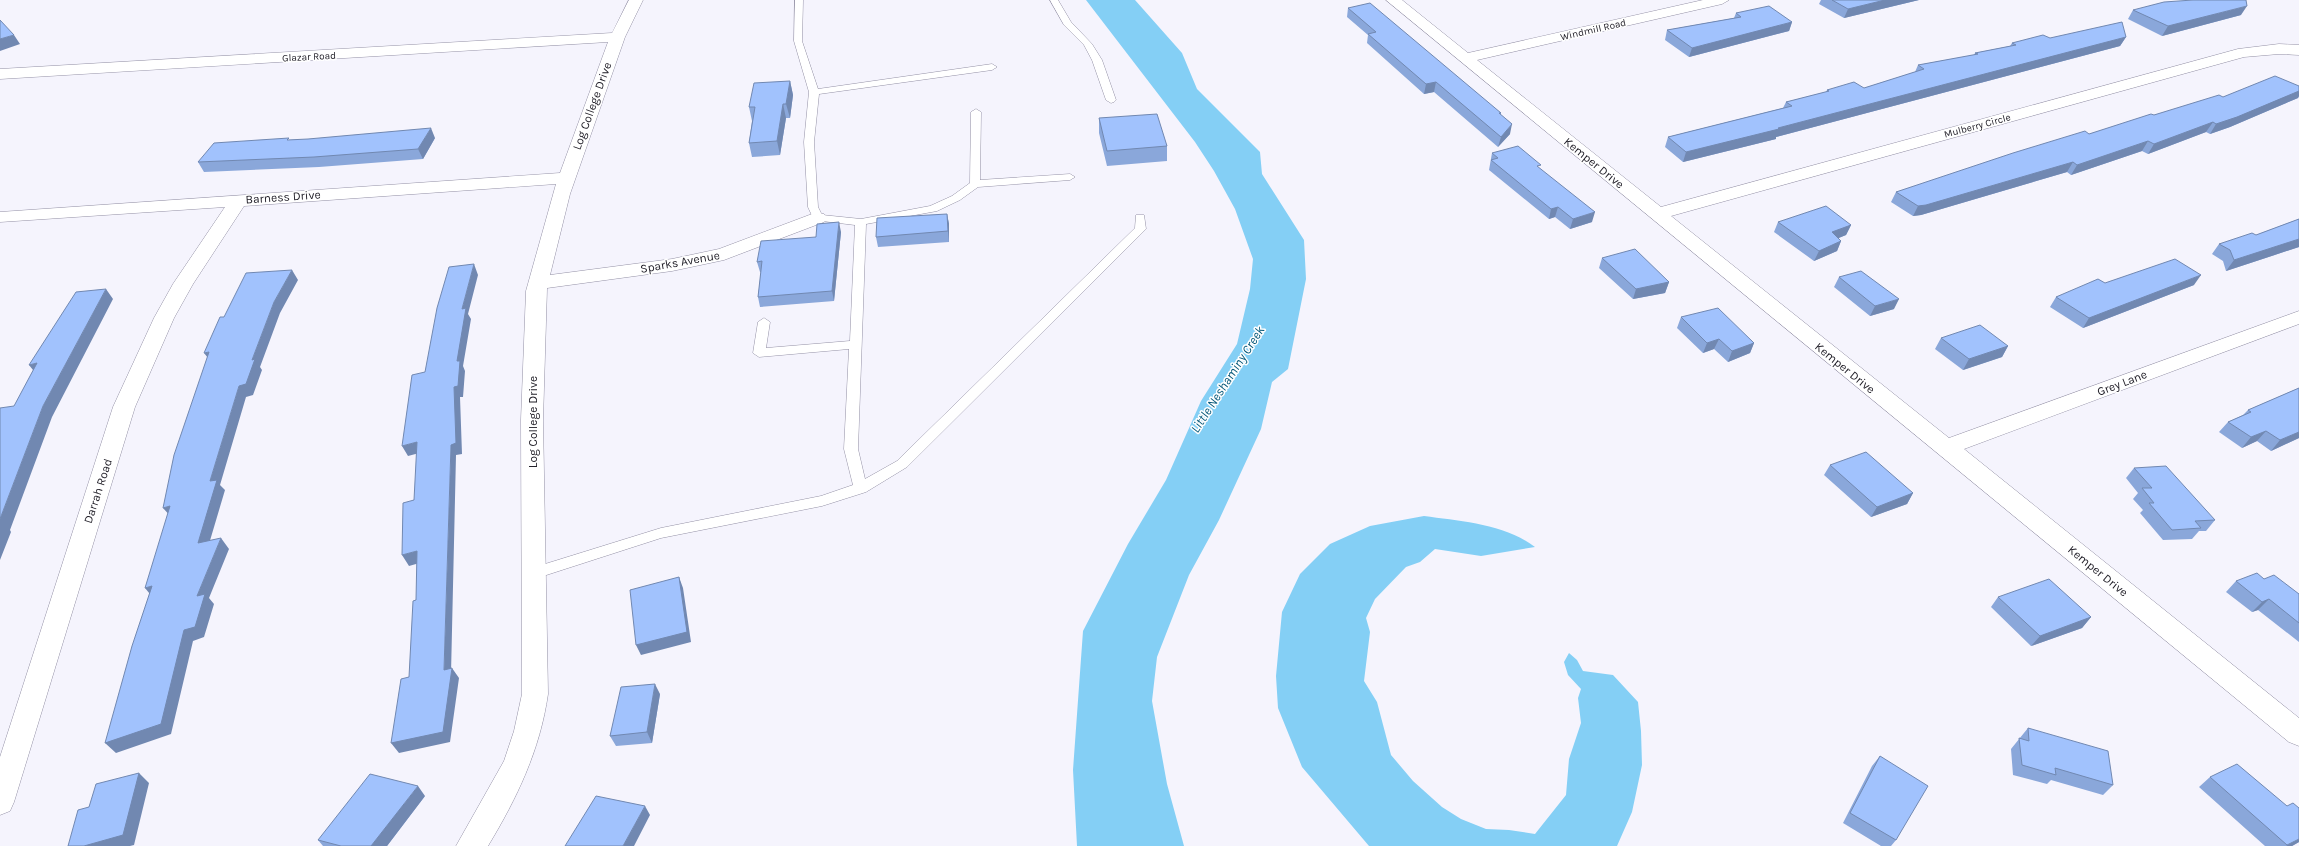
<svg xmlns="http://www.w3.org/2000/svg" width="2299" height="846" font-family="Karla,sans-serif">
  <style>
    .water { fill: #84cff5 }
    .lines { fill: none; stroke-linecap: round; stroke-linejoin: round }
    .service-casing { stroke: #9491a6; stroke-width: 1 }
    .minor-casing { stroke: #9491a6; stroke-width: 1 }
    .service { fill: #fff; fill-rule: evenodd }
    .minor { fill: #fff; fill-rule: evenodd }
    .wall { fill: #8aa7da }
    .shaded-wall { fill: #7188b1 }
    .building { fill: #a1c2fd; stroke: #7188b1 }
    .labels { text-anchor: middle; stroke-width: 3; stroke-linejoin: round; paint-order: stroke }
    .far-street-label { font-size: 10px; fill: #222029; stroke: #fff }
    .street-label { font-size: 12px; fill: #222029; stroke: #fff }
    .water-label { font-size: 13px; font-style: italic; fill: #055879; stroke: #fff }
  </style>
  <rect width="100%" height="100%" fill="#f5f4fd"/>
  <!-- water -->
  <path class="water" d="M1086 0H1135L1182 53 1197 89 1260 152 1262 174 1304 240 1306 279 1288 369 1272 382 1261 429 1219 520 1189 575 1157 657 1152 701 1167 784 1184 846H1077L1073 770 1083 631 1128 544 1166 480 1201 401 1237 344 1250 289 1253 259 1235 209 1214 171 1195 142Z
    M1424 516C1460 521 1505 524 1535 547L1481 556 1435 549 1420 562 1406 567 1375 599 1366 618 1370 632 1364 681 1377 702 1391 755 1413 781 1442 807 1461 819 1486 829 1509 830 1535 834 1566 795 1569 759 1581 723 1578 698 1581 689 1568 675 1564 662 1569 653 1577 660 1583 671 1613 675 1638 702 1641 731 1642 765 1632 812 1617 846H1369L1302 767 1278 708 1276 676 1282 612 1300 574 1330 544 1370 526Z"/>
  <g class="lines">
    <defs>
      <path id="service" d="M795 0H803L802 41 818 89 992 64 997 67 992 70 819 94 814 142 818 207 822 215 861 219 930 206 952 196 970 183 971 112 976 109 981 112 980 180 1070 174 1075 177 1070 180 978 187 960 200 937 211 866 224 858 449 865 479 897 461 1135 228 1136 215H1144L1146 229 907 467 866 492 822 506 661 538 534 579 529 577 527 573 529 569 661 528 821 496 853 485 844 449 849 349 759 357 753 353 758 322 764 318 770 322 766 348 850 341 855 225 814 220 808 207 804 142 809 92 794 41Z
        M1050 0H1058L1071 22 1092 44 1102 60 1116 100 1114 102 1111 103 1106 100 1092 60 1084 45 1064 25Z"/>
      <path id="minor" d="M629 0H643L625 37 570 194 550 275 672 259 719 249 812 214 818 213 824 214 827 218 824 222 724 260 672 271 547 288 543 420 548 694C540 750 517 798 488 846H456L504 761 514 731 522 694 521 420 526 291 556 184 244 206 193 284 174 318 135 407 14 802 10 811 0 815V757L113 407 154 318 173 284 225 207 0 222V212L560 173 608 42 0 79V69L612 33Z
        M1386 0H1402L1468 53 1703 0H1729L1722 4 1477 60 1661 207 2238 49 2279 44 2299 45V55L2279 54 2244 57 1671 216 1949 438 2299 311V324L1964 449 2299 718V746L2289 742Z"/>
    </defs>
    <!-- service casing -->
    <use href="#service" class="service-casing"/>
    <!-- minor casing -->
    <use href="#minor" class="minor-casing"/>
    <!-- service -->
    <use href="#service" class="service"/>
    <!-- minor -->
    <use href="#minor" class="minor"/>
  </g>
  <!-- wall -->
  <path class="wall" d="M1821 0H1919L1844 18 1819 4Z
    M1348 8 1501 113V115L1510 134 1498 147 1434 92 1424 94 1367 43 1368 35 1347 17Z
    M2133 10 2241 15 2162 36 2128 19Z
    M1736 13 1792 22 1789 31 1689 57 1665 40 1667 30 1734 18Z
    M2126 37 2120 46 1776 137V139L1683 162 1665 147 1668 137 1783 108 1786 102 1826 92 1827 90 1864 88 1915 72 1918 65 1974 55 1975 53 2010 46 2012 43 2050 38Z
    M790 81 793 95 790 118H786L780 155 752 157 749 143 752 121 749 107Z
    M2299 86V96L2298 98 2230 127 2210 134 2206 132 2148 154 2142 151 2071 175 2067 172 1921 215 1913 216 1891 202 1896 192 2089 134 2154 115 2223 97Z
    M1099 118 1167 146V161L1107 166 1099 133Z
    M435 138 423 159 319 167 204 172 198 162 290 140Z
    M1492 153 1592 222 1570 229 1555 217 1549 219 1489 170Z
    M947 214 949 224V242L878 247 876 237Z
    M2299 219V247L2226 271 2223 261 2212 254 2219 244 2256 235Z
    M1778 222 1851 225 1846 235 1838 238 1841 241 1837 251 1814 261 1774 232Z
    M841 232 834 301 760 307 758 297 761 272H760L757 262 816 237Z
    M1602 258 1669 282 1665 293 1633 299 1599 268Z
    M1839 277 1894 309 1870 316 1834 287Z
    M2105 283 2194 285 2083 328 2050 307 2056 297Z
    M1681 317 1754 343 1750 353 1728 362 1714 349 1703 353 1677 328Z
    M1941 338 2008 346 2002 357 1963 370 1935 349Z
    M2299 388V438L2271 451 2257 441 2242 448 2219 432 2228 422 2243 415 2248 410Z
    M1830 465 1913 493 1907 504 1871 517 1824 475Z
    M2134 468 2215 520 2206 531H2199L2192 539 2163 540 2140 513 2143 510 2133 499 2138 493 2126 478Z
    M2264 579 2299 594V642L2258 610 2252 612 2226 592 2236 581Z
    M1998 597 2091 617 2082 628 2031 646 1991 607Z
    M660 694 652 743 616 746 610 736Z
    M2028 728 2113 785 2103 795 2051 780 2047 784 2013 775 2011 749Z
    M1880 756 1896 840 1891 846H1881L1843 823 1872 766Z
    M2210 777 2287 806 2299 808V842L2292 846H2265L2199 787Z
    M425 796 387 846H323L318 840Z"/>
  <!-- shaded-wall -->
  <path class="shaded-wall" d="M1885 0H1919L1844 18 1848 9Z
    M2247 6 2241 15 2162 36 2168 26Z
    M1792 22 1789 31 1689 57 1692 48Z
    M14 35 20 44 0 51V39Z
    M2126 37 2120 46 1776 137V139L1683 162 1686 152Z
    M790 81 793 95 790 118 786 104Z
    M1436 82 1434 92 1424 94 1426 84Z
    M2299 91V96L2298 98 2230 127 2210 134 2216 124Z
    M783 104 786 118 780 155 777 141Z
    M2213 122 2206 132 2148 154 2154 144Z
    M1512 124 1510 134 1498 147 1501 137Z
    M431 128 435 138 423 159 418 149Z
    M2148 141 2142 151 2071 175 2077 165Z
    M2073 162 2067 172 1921 215 1913 216 1918 206Z
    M1558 207 1555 217 1549 219 1551 209Z
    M1595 212 1592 222 1570 229 1573 219Z
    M947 214 949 224V242L948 231Z
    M839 222 841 232 834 301 832 291Z
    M1851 225 1846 235 1827 243 1832 232Z
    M2299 239V247L2226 271 2234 260Z
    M1841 241 1837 251 1814 261 1819 251Z
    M474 264 478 275 468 314 471 319 463 366 465 371 463 397H460L462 454 456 455 451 674 452 668 459 678 450 742 399 753 391 743 444 670 451 445 454 387 462 309Z
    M292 270 298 280 280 313 260 367 262 370 253 395 246 397 220 485 225 490 206 554 198 543 210 481 239 386 252 360 274 302Z
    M2201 275 2194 285 2083 328 2089 318Z
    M1669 282 1665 293 1633 299 1636 289Z
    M106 289 113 299 52 417 10 530 11 532 0 560V519L43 406Z
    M1899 299 1894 309 1870 316 1875 306Z
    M1719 339 1714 349 1703 353 1707 343Z
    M1754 343 1750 353 1728 362 1732 351Z
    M2008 346 2002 357 1963 370 1969 359Z
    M209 352 212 363 204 353Z
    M37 363V375L29 365Z
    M2266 431 2257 441 2242 448 2251 437Z
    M2299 432V438L2271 451 2280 440Z
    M417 442 423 452 408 456 402 446Z
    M1913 493 1907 504 1871 517 1877 507Z
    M170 506 172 518 163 508Z
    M221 538 229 549 209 598 214 604 204 637 193 641 171 734 116 753 105 743 184 630 197 596Z
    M417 551 423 562 409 566 402 555Z
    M679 577 683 588 691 642 641 655 636 645Z
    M152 586 154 599 145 588Z
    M2269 599 2258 610 2252 612 2262 602Z
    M2091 617 2082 628 2031 646 2040 636Z
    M655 684 660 694 652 743 647 732Z
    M139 773 149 783 134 845 130 846H84Z
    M418 786 425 796 387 846H371Z
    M645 806 650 815 634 846H623Z
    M2299 839V842L2292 846H2286Z"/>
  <!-- building -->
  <path class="building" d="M1832 0H1885L1848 9Z
    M2193 0H2246L2247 6 2168 26 2133 10 2164 2Z
    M1370 3 1501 113H1499L1512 124 1501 137 1436 82 1426 84 1368 34 1376 32 1348 8Z
    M1769 6 1792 22 1692 48 1667 30 1741 17 1736 13Z
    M0 20 14 35 0 39Z
    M2122 22 2126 37 1778 128 1779 129 1686 152 1668 137 1792 106 1786 102 1829 91 1827 90 1854 82 1864 88 1924 69 1918 65 1978 54 1975 53 2016 45 2012 43 2043 35 2050 38Z
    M2275 76 2299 86V91L2237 117 2216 124 2213 122 2154 144 2148 141 2077 165 2073 162 1926 205 1918 206 1896 192 2013 153 2085 131 2089 134 2151 114 2154 115 2219 95 2223 97Z
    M790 81 786 104H783L777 141 749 143 755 107H749L754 83Z
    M1157 114 1167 146 1107 151 1099 118Z
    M431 128 418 149 314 157 198 162 214 143 289 138 287 140 308 139Z
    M1518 146 1541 165 1537 166 1595 212 1573 219 1558 207 1551 209 1491 160 1498 158 1492 153Z
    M1826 206 1851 225 1832 232 1841 241 1819 251 1778 222Z
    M947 214 948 231 876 237 877 218Z
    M2299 219V239L2234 260 2230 250 2219 244 2252 233 2256 235Z
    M839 222 832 291 758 297 762 261 757 262 761 241 816 237 817 224Z
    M1635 249 1669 282 1636 289 1602 258Z
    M2175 259 2201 275 2089 318 2056 297 2098 279 2105 283Z
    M474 264 462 309 466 308 457 361H460L458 386 454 387 456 443 451 445 444 670 452 668 443 732 391 743 401 679 409 677 413 601 416 600 417 551 402 555 403 503 414 500 417 442 402 446 412 375 425 372 437 308 449 267Z
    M292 270 274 302 252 360 255 359 246 384 239 386 210 481 217 480 198 543 221 538 197 596 205 594 195 627 184 630 161 724 105 743 132 646 152 586 145 588 170 506 163 508 174 455 209 352 204 353 220 317H224L246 273Z
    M1861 271 1899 299 1875 306 1839 277Z
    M106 289 43 406 0 519V408L14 406 37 363 29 365 76 292Z
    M1718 308 1754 343 1732 351 1719 339 1707 343 1681 317Z
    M1980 325 2008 346 1969 359 1941 338Z
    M2299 388V432L2280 440 2266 431 2251 437 2228 422 2251 412 2248 410Z
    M1866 452 1913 493 1877 507 1830 465Z
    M2166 466 2215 520 2195 521 2201 528 2172 530 2149 503H2154L2142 488H2152L2134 468Z
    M2257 573 2264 579 2274 575 2299 594V623L2269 599 2262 602 2236 581Z
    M679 577 687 632 636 645 630 590Z
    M2049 579 2091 617 2040 636 1998 597Z
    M655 684 647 732 610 736 621 687Z
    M2028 728 2108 751 2113 785 2055 768 2056 775 2022 765 2019 738 2029 741Z
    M1880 756 1928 786 1896 840 1850 813Z
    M2237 764 2287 806 2293 803 2299 808V839L2287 845 2210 777Z
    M139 773 123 835 84 846H68L78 810 89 807 96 784Z
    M370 774 418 786 371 846H341L318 840Z
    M596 796 645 806 623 846H565Z"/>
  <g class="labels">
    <!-- far-street labels -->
    <g class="far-street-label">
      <text transform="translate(1593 29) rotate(-13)" y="4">Windmill Road</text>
      <text transform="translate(309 56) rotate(-3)" y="4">Glazar Road</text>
      <text transform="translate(1977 125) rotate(-15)" y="4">Mulberry Circle</text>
    </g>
    <!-- street labels -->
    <g class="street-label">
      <text transform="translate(592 106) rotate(-70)" y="4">Log College Drive</text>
      <text transform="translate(1594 163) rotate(39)" y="4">Kemper Drive</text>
      <text transform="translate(283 197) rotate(-4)" y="4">Barness Drive</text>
      <text transform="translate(680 262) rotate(-10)" y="4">Sparks Avenue</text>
      <text transform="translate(1845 368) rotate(39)" y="4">Kemper Drive</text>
      <text transform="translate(2122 383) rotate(-21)" y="4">Grey Lane</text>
      <text transform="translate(533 422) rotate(-90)" y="4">Log College Drive</text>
      <text transform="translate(98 491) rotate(-72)" y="4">Darrah Road</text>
      <text transform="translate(2098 571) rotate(39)" y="4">Kemper Drive</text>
    </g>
    <!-- water labels -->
    <g class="water-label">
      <text transform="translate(1227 379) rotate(-57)" y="5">Little Neshaminy Creek</text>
    </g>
  </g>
</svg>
